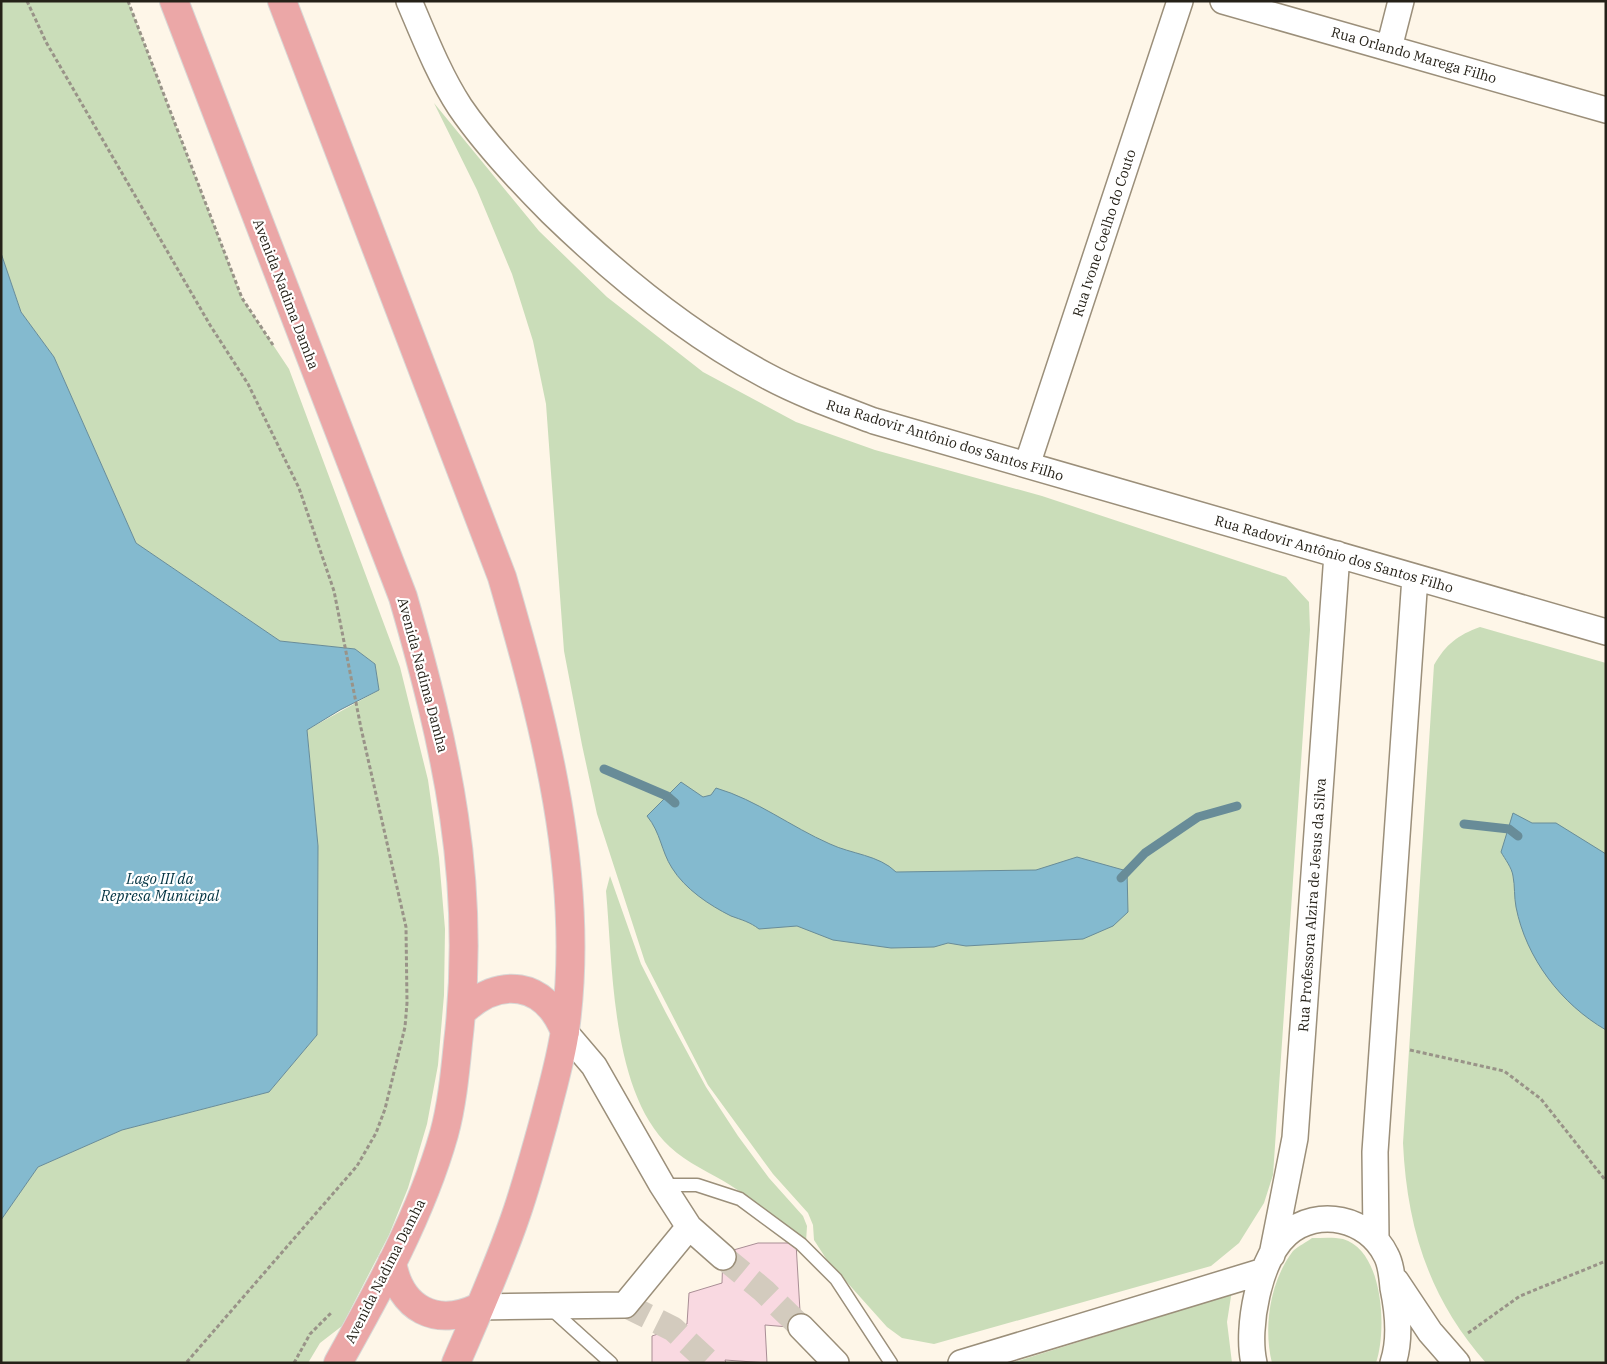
<svg xmlns="http://www.w3.org/2000/svg" width="1607" height="1364" font-family="'IBM Plex Serif',serif">
  <style>
    .green { fill: #caddb9 }
    .water { fill: #84bacf; stroke: #688c98 }
    .lines { fill: none; stroke-linecap: round; stroke-linejoin: round }
    .stream { stroke: #688c98; stroke-width: 9 }
    .building { fill: #f9d9e1; stroke: #a98e95 }
    .street-tunnel { stroke: #d3cbbe; stroke-width: 25; stroke-dasharray: 25 12; stroke-linecap: butt }
    .lane-casing { stroke: #9b8f7a; stroke-width: 15 }
    .street-casing { stroke: #9b8f7a; stroke-width: 28 }
    .primary-casing { stroke: #d8d7d5; stroke-width: 30 }
    .path { stroke: #999388; stroke-width: 3; stroke-dasharray: 4 2.5; stroke-linecap: butt }
    .lane { stroke: #fff; stroke-width: 12 }
    .street { stroke: #fff; stroke-width: 25 }
    .primary { stroke: #eba7a7; stroke-width: 28 }
    .labels { text-anchor: middle; stroke-width: 4.5; stroke-linejoin: round; paint-order: stroke }
    .street-label { font-size: 14px; fill: #252118; stroke: #fff }
    .water-label { font-size: 15px; font-style: italic; fill: #003241; stroke: #fff }
  </style>
  <rect width="100%" height="100%" fill="#fef6e8"/>
  <!-- green -->
  <path class="green" d="M1 1H128L242 298 289 369 400 667 428 780 439 858 445 929 444 995 438 1065 427 1124 408 1188 389 1235 342 1326 320 1343 308 1363H1V1220L38 1167 122 1130 269 1092 317 1035 318 846 307 730 379 690 375 664 355 649 280 641 136 543 54 357 21 312 1 253Z
    M434 103 539 231 607 297 703 372 796 422 875 450 1042 496 1286 577 1309 602 1310 630 1273 1175 1264 1203 1239 1243 1211 1266 934 1344 902 1338 887 1327 827 1260 814 1240 813 1225 808 1213 773 1174 708 1085 645 962 597 814 582 745 564 651 546 404 533 341 512 274 477 190Z
    M1480 627 1606 663V1363H1486C1429 1298 1407 1228 1403 1143L1434 665C1446 644 1458 635 1480 627Z
    M610 876 641 964 666 1013 706 1087 738 1136 769 1178 803 1216 807 1226 806 1242C781 1223 757 1202 730 1185 711 1173 687 1163 670 1147 611 1092 613 967 606 891Z
    M1312 1238C1322 1238 1334 1237 1343 1239 1384 1251 1387 1331 1376 1363H1272C1263 1327 1270 1281 1293 1251 1298 1246 1307 1242 1312 1238Z
    M1232 1290 1227 1322 1232 1363H1011L1175 1312Z"/>
  <!-- water -->
  <path class="water" d="M1 253 21 312 54 357 136 543 280 641 355 649 375 664 379 690 340 710 307 730 318 846 317 1035 269 1092 122 1130 38 1167 1 1220Z
    M681 782 703 797 711 795 716 788C757 800 791 827 830 844 851 854 879 855 896 872L1036 870 1077 857 1127 871 1128 912 1113 926 1083 939 966 946 948 943 934 947 891 948 833 940 797 926 759 929C750 922 742 920 731 916 709 905 685 889 672 868 661 851 661 833 647 816Z
    M1513 813 1532 823H1556L1606 854V1030C1561 1004 1526 958 1516 907 1514 897 1515 886 1513 876 1512 868 1505 859 1501 852Z"/>
  <g class="lines">
    <!-- stream -->
    <path class="stream" d="M604 769 667 796 675 803
      M1464 824 1509 829 1518 836
      M1121 878 1145 853 1198 817 1237 806"/>
  </g>
  <!-- building -->
  <path class="building" d="M758 1243H796L801 1328 765 1325 767 1363 725 1360 726 1363H652V1336L687 1324 689 1293 722 1283 723 1253Z"/>
  <g class="lines">
    <!-- street-tunnel -->
    <path class="street-tunnel" d="M723 1257 764 1291 801 1327
      M625 1305 673 1329 710 1363"/>
    <defs>
      <path id="lane" d="M662 1185H697L740 1199 801 1244 836 1279 891 1363
        M549 1307 611 1363"/>
      <path id="street" d="M409 1C424 36 439 75 460 107 486 145 519 180 552 213 616 275 686 333 765 375 800 394 837 407 874 421L1606 632
        M1223 1 1606 110
        M1389 48 1401 1
        M1027 465 1180 1
        M689 1227 723 1257
        M1376 1239 1375 1152 1415 577
        M1272 1255 1295 1138 1337 554
        M1396 1281 1430 1332 1457 1363
        M479 1307 625 1305 689 1227 662 1185 594 1066 565 1032
        M801 1327 836 1363
        M961 1363 1264 1271
        M1254 1363C1246 1328 1259 1259 1287 1234 1318 1207 1368 1218 1386 1255 1391 1264 1392 1277 1393 1288 1398 1312 1401 1339 1393 1363"/>
      <path id="primary" d="M174 1 403 597C447 750 477 882 458 1043 455 1073 452 1105 444 1134 421 1215 379 1290 338 1363
        M282 1 502 577C544 722 586 878 565 1030 561 1059 552 1089 545 1117 536 1150 527 1183 516 1215 499 1265 477 1314 456 1363
        M462 1012C499 976 545 981 565 1032
        M392 1262C400 1309 436 1328 479 1307"/>
    </defs>
    <!-- lane casing -->
    <use href="#lane" class="lane-casing"/>
    <!-- street casing -->
    <use href="#street" class="street-casing"/>
    <!-- primary casing -->
    <use href="#primary" class="primary-casing"/>
    <!-- path -->
    <path class="path" d="M27 1 46 42 210 325 248 384 299 488 334 591 361 728 406 927 407 1003 405 1027 385 1109 376 1133 357 1166 186 1363
      M128 1 242 298 273 345
      M1410 1050 1504 1071 1541 1099 1606 1181
      M1468 1333 1520 1296 1606 1261
      M294 1363 310 1334 332 1312"/>
    <!-- lane -->
    <use href="#lane" class="lane"/>
    <!-- street -->
    <use href="#street" class="street"/>
    <!-- primary -->
    <use href="#primary" class="primary"/>
  </g>
  <g class="labels">
    <!-- street labels -->
    <g class="street-label">
      <text transform="translate(1414 55) rotate(16)" y="5">Rua Orlando Marega Filho</text>
      <text transform="translate(1104 233) rotate(-72)" y="5">Rua Ivone Coelho do Couto</text>
      <text transform="translate(286 294) rotate(69)" y="5">Avenida Nadima Damha</text>
      <text transform="translate(945 440) rotate(17)" y="5">Rua Radovir Antônio dos Santos Filho</text>
      <text transform="translate(1334 554) rotate(16)" y="5">Rua Radovir Antônio dos Santos Filho</text>
      <text transform="translate(423 675) rotate(75)" y="5">Avenida Nadima Damha</text>
      <text transform="translate(1312 905) rotate(-86)" y="5">Rua Professora Alzira de Jesus da Silva</text>
      <text transform="translate(385 1271) rotate(-63)" y="5">Avenida Nadima Damha</text>
    </g>
    <!-- water labels -->
    <g class="water-label">
      <text x="160" y="884">Lago III da<tspan x="160" dy="17">Represa Municipal</tspan></text>
    </g>
  </g>
  <!-- border -->
  <rect width="1607" height="1364" fill="none" stroke="#252118" stroke-width="5"/>
</svg>
